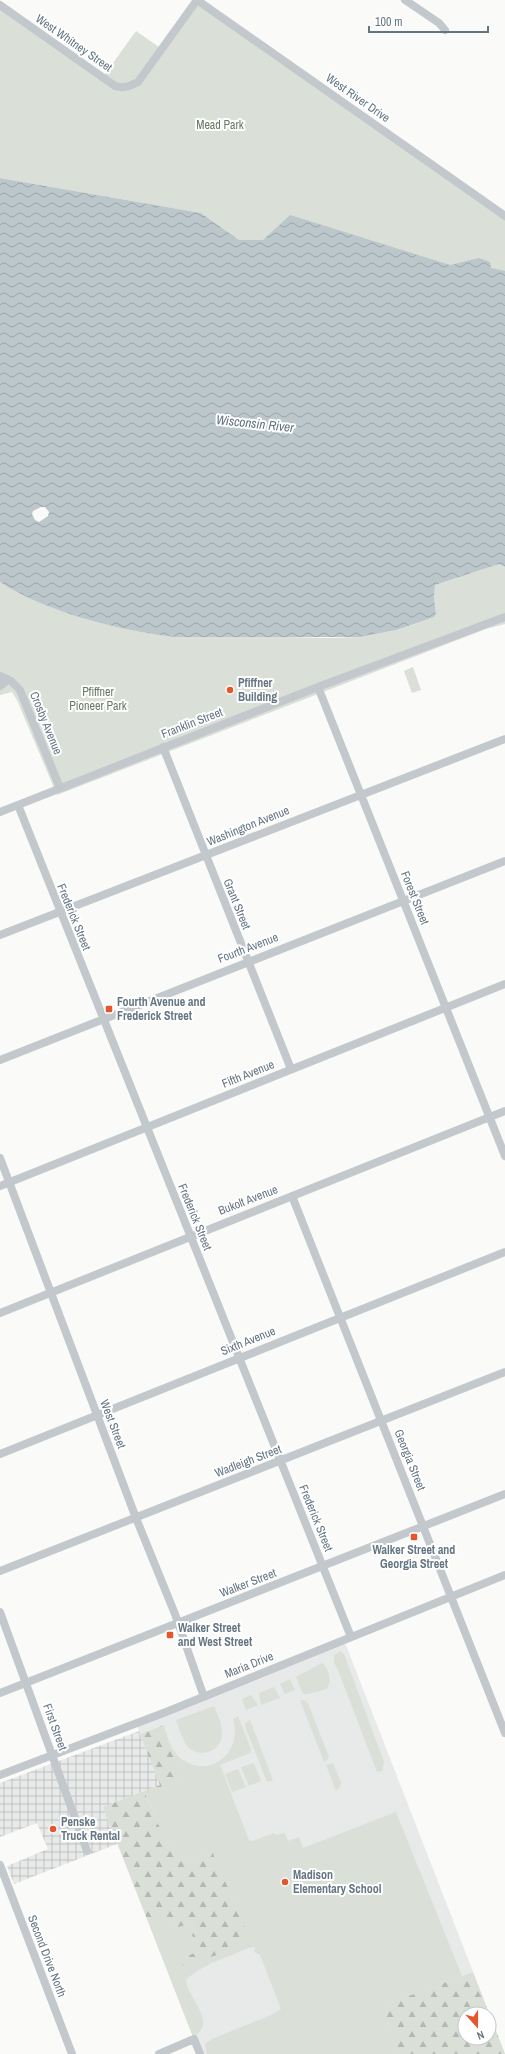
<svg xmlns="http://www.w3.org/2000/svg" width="505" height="2054" font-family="'Archivo Narrow',sans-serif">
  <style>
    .built { fill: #e8e9e9; fill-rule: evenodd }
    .industrial { fill: url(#industrial-grid) }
    .green { fill: #dadfd7 }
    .forest { fill: url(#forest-firs); fill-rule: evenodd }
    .water { fill: url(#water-waves); fill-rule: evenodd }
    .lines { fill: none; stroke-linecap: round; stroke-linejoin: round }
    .minor { stroke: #c3c8cc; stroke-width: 8 }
    .poi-dot { fill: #e4572e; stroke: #fff; stroke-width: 1.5 }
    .labels { text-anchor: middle; stroke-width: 4; stroke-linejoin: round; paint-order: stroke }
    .street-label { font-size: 12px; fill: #657683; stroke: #fff }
    .park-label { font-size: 12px; fill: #687a64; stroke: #fff }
    .poi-label { font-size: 12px; font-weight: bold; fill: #657683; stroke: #fff; text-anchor: start }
    .water-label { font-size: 13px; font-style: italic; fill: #60757c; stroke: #fff }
  </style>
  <defs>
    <pattern id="industrial-grid" width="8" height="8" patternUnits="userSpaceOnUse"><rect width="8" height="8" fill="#e8e9e9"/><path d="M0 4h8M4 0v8" fill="none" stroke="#c0c1c2"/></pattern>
    <pattern id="forest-firs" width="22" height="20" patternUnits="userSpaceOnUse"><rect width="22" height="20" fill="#dadfd7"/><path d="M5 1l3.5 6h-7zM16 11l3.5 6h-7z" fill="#b4b9b4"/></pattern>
    <pattern id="water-waves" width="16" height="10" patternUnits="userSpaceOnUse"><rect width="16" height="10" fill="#bbc7cb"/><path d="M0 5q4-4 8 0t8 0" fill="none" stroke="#9ca6aa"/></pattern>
  </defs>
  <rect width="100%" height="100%" fill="#fafaf8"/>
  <!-- built -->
  <path class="built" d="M344 1640 505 2054H200L103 1807 160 1785 136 1723ZM465 2014H489V2038H465Z"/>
  <!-- industrial -->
  <path class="industrial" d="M139 1731 160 1785 103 1807 117 1844 14 1884 7 1866 48 1849 37 1823 0 1837V1783Z"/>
  <!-- green -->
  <path class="green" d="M197 0 505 217V276L263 240H239L201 213 0 178V5L103 77 136 31 162 49Z
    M499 564 505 567V624L486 629 57 795 17 700 12 692 0 695V582L61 610 152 634 328 638 360 637 398 630 434 617 436 614 434 598 435 585Z
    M413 667 421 690 412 693 404 671Z
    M340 1651 344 1654 384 1762 382 1771 377 1772 338 1670 334 1663V1655Z
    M322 1663C329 1669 332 1681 327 1689L308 1694H303L296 1677Z
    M290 1679 295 1690 285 1694 280 1684Z
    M274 1687 280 1698 261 1705 259 1693Z
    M251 1695 258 1705 246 1710 242 1699Z
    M300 1700H304L308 1703 329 1757 327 1760 324 1762Z
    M214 1706C217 1714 223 1725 222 1735 221 1752 198 1759 187 1746 182 1739 179 1728 176 1720Z
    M238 1716 251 1749 250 1753 220 1765 249 1840 253 1841 274 1833 276 1835 285 1833 288 1841 299 1837 303 1848 396 1812 462 1976 382 2006 400 2054H207L205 2044 212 2039 271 2015 281 2009 260 1955 254 1952 255 1947 248 1948C227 1958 202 1964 186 1980 187 1998 219 2023 193 2037L147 1919 164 1917 178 1927 194 1923 196 1927 192 1935 194 1940 202 1950H218L248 1934 212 1851 185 1862 159 1826 145 1792 182 1778 162 1726 164 1725C167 1735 170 1748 178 1756 206 1782 244 1755 233 1719Z
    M250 1720 273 1780 267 1782 245 1726V1723Z
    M254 1763 261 1781 249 1786 241 1767Z
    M333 1763 341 1782 340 1787 336 1791 326 1765Z
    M238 1769 246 1787 232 1792 225 1774Z"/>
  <!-- forest -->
  <path class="forest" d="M162 1726 182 1778 145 1793 159 1826 185 1862 212 1851 248 1934C241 1945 232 1953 218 1950L217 1955 183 1966 182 1958 202 1950 194 1940 192 1935 196 1927 194 1923 178 1927 164 1917 147 1919 103 1807 160 1785 140 1734Z
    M473 1972 505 2054H400L382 2006ZM465 2014H489V2038H465Z"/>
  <!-- water -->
  <path class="water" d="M0 178 201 213 239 240H263L290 215 450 265 479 258 490 262 491 268 505 271V567L499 564 435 585 434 598 436 614 434 617 397 630 360 637H176C121 631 46 612 0 582ZM41 507H45L49 512 48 516 39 522 35 520 32 514 33 511Z"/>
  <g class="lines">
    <!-- minor -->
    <path class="minor" d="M197 0 505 216
      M405 0 439 23 445 30
      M0 5 115 86C124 89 130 86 138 82L197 0
      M0 676 11 681 20 690 60 788
      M0 686 8 680
      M318 687 505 1156
      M163 747 291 1069
      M18 805 351 1637
      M0 812 318 687 505 617
      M0 935 505 739
      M0 1060 505 861
      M0 1158 136 1518 175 1614 204 1697
      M0 1186 505 984
      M292 1196 505 1733
      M0 1313 505 1111
      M0 1454 505 1252
      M0 1571 505 1372
      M0 1612 87 1851
      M0 1693 505 1494
      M0 1775 166 1712 505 1575
      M0 1865 72 2054
      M159 2054 194 2039 200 2054"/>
  </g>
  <!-- markers -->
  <g class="poi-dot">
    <circle cx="230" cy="690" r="4"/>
    <rect x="105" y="1005" width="8" height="8" rx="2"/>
    <rect x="410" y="1533" width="8" height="8" rx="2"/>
    <rect x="166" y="1631" width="8" height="8" rx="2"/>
    <circle cx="53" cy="1829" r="4"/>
    <circle cx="285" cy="1882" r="4"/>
  </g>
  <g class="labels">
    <!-- street labels -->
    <g class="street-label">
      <text transform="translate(74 43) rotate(35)" y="4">West Whitney Street</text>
      <text transform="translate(358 98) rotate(35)" y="4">West River Drive</text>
      <text transform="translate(46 723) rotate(68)" y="4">Crosby Avenue</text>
      <text transform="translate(192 723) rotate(-21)" y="4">Franklin Street</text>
      <text transform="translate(248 826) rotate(-22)" y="4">Washington Avenue</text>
      <text transform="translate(415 898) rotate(68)" y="4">Forest Street</text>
      <text transform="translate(237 904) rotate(68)" y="4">Grant Street</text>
      <text transform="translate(74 917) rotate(68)" y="4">Frederick Street</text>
      <text transform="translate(248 948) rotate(-21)" y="4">Fourth Avenue</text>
      <text transform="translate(248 1074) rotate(-22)" y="4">Fifth Avenue</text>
      <text transform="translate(248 1200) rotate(-21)" y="4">Bukolt Avenue</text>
      <text transform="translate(195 1217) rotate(68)" y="4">Frederick Street</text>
      <text transform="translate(248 1341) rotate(-22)" y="4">Sixth Avenue</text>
      <text transform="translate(113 1424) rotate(69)" y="4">West Street</text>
      <text transform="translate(410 1460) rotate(68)" y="4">Georgia Street</text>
      <text transform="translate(248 1461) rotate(-21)" y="4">Wadleigh Street</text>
      <text transform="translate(316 1518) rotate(68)" y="4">Frederick Street</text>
      <text transform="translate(248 1583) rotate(-21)" y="4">Walker Street</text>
      <text transform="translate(249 1665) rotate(-22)" y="4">Maria Drive</text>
      <text transform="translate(55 1727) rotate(70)" y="4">First Street</text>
      <text transform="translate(47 1956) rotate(69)" y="4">Second Drive North</text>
    </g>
    <!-- park labels -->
    <g class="park-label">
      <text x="220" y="129">Mead Park</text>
      <text x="98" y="696">Pfiffner<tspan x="98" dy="14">Pioneer Park</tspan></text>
    </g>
    <!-- poi labels -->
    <g class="poi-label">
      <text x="238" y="687">Pfiffner<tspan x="238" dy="14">Building</tspan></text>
      <text x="117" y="1006">Fourth Avenue and<tspan x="117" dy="14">Frederick Street</tspan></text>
      <text x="414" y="1554" text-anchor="middle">Walker Street and<tspan x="414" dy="14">Georgia Street</tspan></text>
      <text x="178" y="1632">Walker Street<tspan x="178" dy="14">and West Street</tspan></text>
      <text x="61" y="1826">Penske<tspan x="61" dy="14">Truck Rental</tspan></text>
      <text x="293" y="1879">Madison<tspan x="293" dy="14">Elementary School</tspan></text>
    </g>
    <!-- water labels -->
    <g class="water-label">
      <text transform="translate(255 423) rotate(6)" y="5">Wisconsin River</text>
    </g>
  </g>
  <!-- north arrow -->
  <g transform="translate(477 2026) rotate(159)"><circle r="19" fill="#ffffff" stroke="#c1c8cd"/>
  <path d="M0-3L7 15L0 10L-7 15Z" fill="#e4572e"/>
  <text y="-6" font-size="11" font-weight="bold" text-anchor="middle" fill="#657683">N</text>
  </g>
  <!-- scale -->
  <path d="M369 26v6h119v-6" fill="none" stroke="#657683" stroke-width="2"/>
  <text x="375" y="26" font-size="12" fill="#657683" stroke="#ffffff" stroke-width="3" paint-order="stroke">100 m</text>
</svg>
